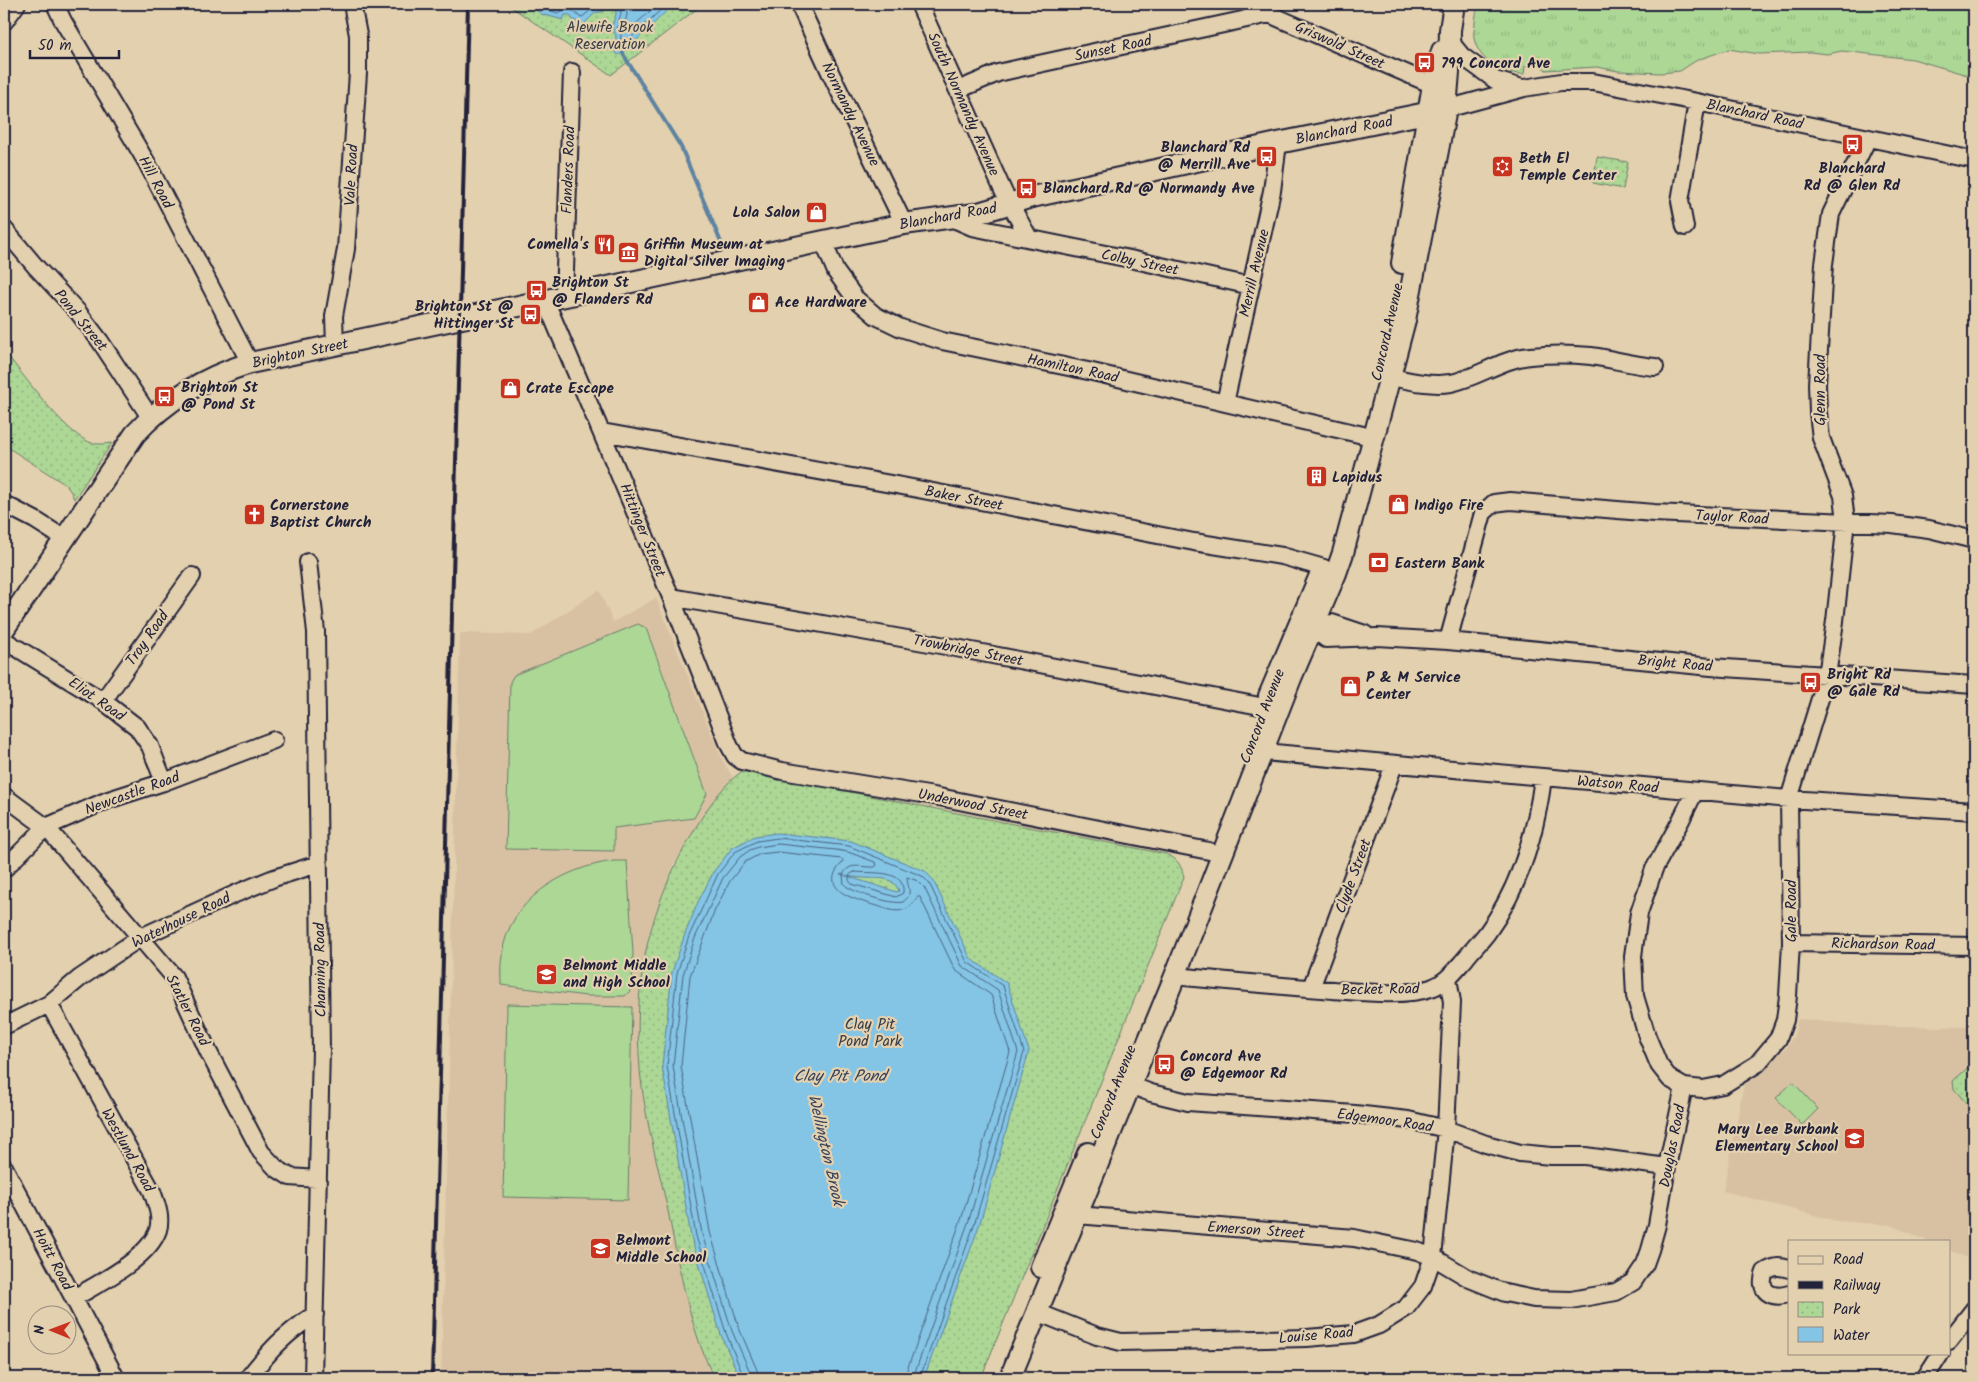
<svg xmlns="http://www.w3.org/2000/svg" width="1978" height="1382" font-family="Kalam,sans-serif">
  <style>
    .built { fill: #d8c1a3 }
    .grass { fill: url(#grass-tufts); stroke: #677c68 }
    .park { fill: url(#park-dots); stroke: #677c68 }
    .pitch { fill: #acd795; stroke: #677c68 }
    .water { fill: #84c4e5; stroke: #5d83a1; fill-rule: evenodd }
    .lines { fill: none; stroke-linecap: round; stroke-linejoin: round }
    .shore { stroke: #49637f; stroke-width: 1 }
    .stream { stroke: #5d83a1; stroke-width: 4 }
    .minor-casing { stroke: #22223b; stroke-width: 20 }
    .major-casing { stroke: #22223b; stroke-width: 24 }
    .minor { stroke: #e3d0ae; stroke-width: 16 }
    .major { stroke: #e3d0ae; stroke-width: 20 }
    .rail { stroke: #22223b; stroke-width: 4 }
    .labels { text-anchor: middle; stroke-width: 4.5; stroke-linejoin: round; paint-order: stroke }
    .park-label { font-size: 15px; fill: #373d48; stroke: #e3d0ae }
    .street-label { font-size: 15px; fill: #22223b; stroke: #e3d0ae }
    .poi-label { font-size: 15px; font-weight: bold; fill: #22223b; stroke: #e3d0ae; text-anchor: start }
    .water-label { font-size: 16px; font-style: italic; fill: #36425d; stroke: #e3d0ae }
  </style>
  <defs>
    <pattern id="grass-tufts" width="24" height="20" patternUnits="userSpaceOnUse" patternTransform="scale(1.25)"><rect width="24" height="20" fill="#acd795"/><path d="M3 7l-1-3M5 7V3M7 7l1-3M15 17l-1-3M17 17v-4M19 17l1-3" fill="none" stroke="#94b881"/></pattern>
    <pattern id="park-dots" width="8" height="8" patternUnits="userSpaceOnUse" patternTransform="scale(1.25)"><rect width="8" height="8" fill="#acd795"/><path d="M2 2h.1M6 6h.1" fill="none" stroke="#94b881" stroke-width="1.8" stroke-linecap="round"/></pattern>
  </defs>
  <rect width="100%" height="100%" fill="#e3d0ae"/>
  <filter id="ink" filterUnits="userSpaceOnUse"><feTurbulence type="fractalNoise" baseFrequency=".02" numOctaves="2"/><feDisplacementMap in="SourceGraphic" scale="10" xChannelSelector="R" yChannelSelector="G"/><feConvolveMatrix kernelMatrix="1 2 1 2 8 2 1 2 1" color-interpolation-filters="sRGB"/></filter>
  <g filter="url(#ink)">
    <!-- built -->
    <path class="built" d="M599 590 613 622 656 598 721 757 733 778 701 819 674 864 662 895 651 926 639 991 638 1022 639 1056 646 1104 682 1278 703 1352 714 1378H441L460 633 531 635Z
      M1798 1019 1873 1026 1974 1027V1261L1949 1250V1241H1928L1890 1225 1836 1221 1723 1191 1744 1084 1786 1048 1794 1035Z"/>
    <!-- grass -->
    <path class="grass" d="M1480 4H1974V77L1913 59 1842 51 1827 54 1810 52 1758 54 1729 49 1697 60 1680 71 1661 73 1618 71 1597 67 1546 70 1539 64 1525 66 1524 74C1503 74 1478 61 1474 38 1473 33 1475 27 1475 22 1476 15 1476 10 1480 4Z"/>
    <!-- park -->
    <path class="park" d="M507 4H703L611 75Z
      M1597 157 1628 162 1623 189 1593 183Z
      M4 351C23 374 63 431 89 442 97 445 104 444 112 443L74 499 71 492 66 485 4 445Z
      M741 772H748L1166 854C1178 859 1181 865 1184 877L981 1378H714C689 1326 679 1267 668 1211 657 1161 641 1105 639 1055 634 974 651 904 692 834 703 814 722 785 741 772Z
      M1972 1064H1974V1112L1954 1089 1953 1081Z"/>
    <!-- pitch -->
    <path class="pitch" d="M638 624 646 628 707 794 694 818 614 828V851L506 849 510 682 514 675Z
      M614 861H627L633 952 632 989 625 996H586L501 985C501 975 500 965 502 955 508 900 564 867 614 861Z
      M507 1004 632 1007 628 1200 503 1197Z
      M1793 1082 1818 1109 1802 1125 1776 1098Z"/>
    <!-- water -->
    <path class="water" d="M529 4H608L604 11 595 13 583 25 572 19 570 15H565L563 20 541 14Z
      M615 4H674C665 12 624 54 618 55L615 52 616 36 612 26 616 14Z
      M777 833 851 841 925 871 933 880 971 959 1007 983 1029 1051 980 1223 924 1378H740L721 1335 691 1237 662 1066 672 972 685 934 698 902 714 871 732 848 755 836ZM840 874C848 876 856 878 864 878 877 879 893 875 899 891L897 892Z"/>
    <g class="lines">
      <!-- shore -->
      <path class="shore" d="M536 4 544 9 558 13 564 10H572L581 18 592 9 601 7 602 4
        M620 4 621 14 617 26 621 35 620 44 622 46 667 4
        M626 4 627 15 624 26 628 31 658 4
        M855 872C870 874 906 868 903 893L896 897 852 884C847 880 848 873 855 872Z
        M744 1378 726 1333 696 1236 667 1066 677 973 689 936 718 874 735 852 757 841 778 838 849 846 922 876 929 883 967 962 1003 986 1024 1052 975 1222 920 1378
        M751 1378 750 1372 732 1331 702 1234 673 1066 683 975 695 938 723 878 740 857 750 850 758 847 778 844 836 850 848 852 875 862 877 865 875 867C862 868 849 861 843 875L844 884C850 892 893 905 903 902 914 894 907 887 907 877L918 881 924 887 962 966 998 990 1018 1052 969 1220 913 1378
        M758 1378 757 1370 739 1328 710 1232 681 1066 690 976 715 910 730 881 745 862 760 854 778 852 842 859 843 862C816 889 854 899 873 905 883 907 894 913 903 910 910 908 914 903 917 897H920L955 970 991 995 1010 1052 962 1217 907 1370 906 1378"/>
      <!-- stream -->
      <path class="stream" d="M623 49V54L681 147 725 252"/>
      <defs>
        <path id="minor" d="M55 4 63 21 147 163 250 363
          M799 4 830 72 904 224
          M919 4 1004 193 1029 238
          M1246 4 1433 85
          M4 22 17 4
          M1451 33 1453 45 1462 56 1495 80 1522 88
          M958 90 998 73 1020 68 1270 14
          M1446 109 1524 88 1561 82H1593L1697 102 1974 160
          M949 217 972 227 1130 259 1251 286
          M1685 227 1680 201 1697 102
          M4 229 36 267 78 312 100 341 150 417
          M823 241 836 272 855 298 876 316 901 328 942 341 1088 371 1363 435
          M564 298 572 72
          M546 302 671 597 729 745 735 756 742 761 782 771 934 796 1209 851
          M335 345 334 316 346 249 358 73V35L352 4
          M1391 377C1410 381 1431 386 1451 383 1477 378 1501 359 1530 356 1550 354 1571 354 1591 356 1612 359 1633 365 1655 367
          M1225 403 1272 191 1278 143
          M602 432 902 486 1194 542 1282 556 1324 568
          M4 504 35 520 65 539
          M308 562 316 632 321 1050 313 1378
          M671 597 935 644 1265 707
          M1313 628 1326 639 1377 637 1448 641 1711 667 1974 685
          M1313 628 1332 623 1365 634
          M4 640 103 701 137 727 150 746 164 782
          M1448 641 1483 513 1494 503 1510 501 1654 513 1892 524 1929 529 1974 540
          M103 701 192 576
          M1263 752 1789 799 1974 811
          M4 796 46 827 174 977 209 1053 261 1152 276 1168 290 1177 317 1179
          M4 869 46 827 108 800 164 782 274 740
          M1791 943 1974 946
          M1175 976C1227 981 1280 986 1333 990 1360 992 1405 997 1431 988 1446 983 1455 970 1465 959 1472 950 1480 942 1487 933 1519 889 1536 832 1543 778
          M1311 988 1394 765
          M49 1004 152 1191C156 1203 162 1217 158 1230 148 1259 99 1283 74 1298
          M4 1026 49 1004 80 978 141 937 235 894 274 878 318 864
          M1130 1085 1151 1093 1188 1102 1355 1114 1408 1120 1446 1129 1486 1144 1520 1153 1551 1156H1585L1667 1167
          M1684 1087 1703 1089 1723 1085 1757 1064 1778 1039 1785 1020 1788 996 1791 943 1789 799 1827 676 1835 621 1846 521 1843 496 1821 438 1818 412 1817 384 1824 264 1831 214 1868 138
          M4 1167 116 1378
          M1077 1215 1354 1238 1417 1251 1433 1257 1470 1279 1505 1293 1534 1299 1571 1300 1616 1292 1633 1282 1645 1264 1650 1250 1657 1225 1667 1167 1684 1087 1670 1079 1659 1065 1647 1036 1635 996 1633 956 1639 913 1654 869 1680 822 1695 791
          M1789 1269C1779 1266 1774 1266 1765 1272 1757 1292 1772 1299 1789 1294
          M1037 1312 1097 1336 1121 1342 1307 1338 1354 1334 1379 1325 1406 1308 1423 1286 1433 1257 1446 1129 1452 1002 1448 978
          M1949 1341 1974 1309
          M248 1378C271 1349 284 1335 315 1314
          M1925 1378 1941 1353"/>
        <path id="major" d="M1402 263 1433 85 1442 51
          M4 629 135 434C167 399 205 377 250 363L904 224 975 214 1032 197 1092 184 1278 143 1446 109
          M1269 696 1321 573
          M1041 1267 1088 1153
          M1010 1378 1175 976 1291 678 1336 573 1343 553 1405 320 1446 109 1449 72 1450 30 1454 4"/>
      </defs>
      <!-- minor casing -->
      <use href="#minor" class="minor-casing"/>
      <!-- major casing -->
      <use href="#major" class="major-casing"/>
      <!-- minor -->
      <use href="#minor" class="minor"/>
      <!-- major -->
      <use href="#major" class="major"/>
      <!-- rail -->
      <path class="rail" d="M432 1378 468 4"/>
    </g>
  </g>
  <!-- icons -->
  <defs>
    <symbol id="bus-square" viewBox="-11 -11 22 22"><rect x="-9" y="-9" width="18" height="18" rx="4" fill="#c8321e" stroke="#e3d0ae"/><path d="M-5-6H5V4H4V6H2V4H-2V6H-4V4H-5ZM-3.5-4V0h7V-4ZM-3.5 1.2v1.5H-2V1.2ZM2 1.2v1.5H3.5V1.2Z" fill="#fff"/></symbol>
    <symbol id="synagogue-square" viewBox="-11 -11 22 22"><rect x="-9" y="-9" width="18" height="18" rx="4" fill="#c8321e" stroke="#e3d0ae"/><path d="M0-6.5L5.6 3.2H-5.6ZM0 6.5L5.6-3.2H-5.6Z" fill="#fff"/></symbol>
    <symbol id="shop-square" viewBox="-11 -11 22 22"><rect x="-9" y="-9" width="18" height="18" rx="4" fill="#c8321e" stroke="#e3d0ae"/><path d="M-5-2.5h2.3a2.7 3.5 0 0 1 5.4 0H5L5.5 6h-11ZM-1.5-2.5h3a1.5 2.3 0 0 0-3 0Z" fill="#fff"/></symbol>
    <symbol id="restaurant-square" viewBox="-11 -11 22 22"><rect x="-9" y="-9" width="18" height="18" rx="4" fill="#c8321e" stroke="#e3d0ae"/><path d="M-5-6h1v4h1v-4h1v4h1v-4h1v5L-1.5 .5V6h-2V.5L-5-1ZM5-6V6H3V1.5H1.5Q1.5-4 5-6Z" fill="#fff"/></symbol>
    <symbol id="museum-square" viewBox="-11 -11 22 22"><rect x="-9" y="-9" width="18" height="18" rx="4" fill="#c8321e" stroke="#e3d0ae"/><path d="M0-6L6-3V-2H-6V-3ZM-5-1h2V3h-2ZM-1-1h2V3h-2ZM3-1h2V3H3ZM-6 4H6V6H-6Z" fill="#fff"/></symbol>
    <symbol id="building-square" viewBox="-11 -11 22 22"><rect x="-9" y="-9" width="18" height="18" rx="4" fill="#c8321e" stroke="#e3d0ae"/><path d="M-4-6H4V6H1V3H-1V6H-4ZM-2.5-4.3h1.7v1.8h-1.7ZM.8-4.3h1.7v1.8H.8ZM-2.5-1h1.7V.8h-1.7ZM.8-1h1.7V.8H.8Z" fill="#fff"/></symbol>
    <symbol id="church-square" viewBox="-11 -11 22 22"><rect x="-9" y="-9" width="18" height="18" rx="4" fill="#c8321e" stroke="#e3d0ae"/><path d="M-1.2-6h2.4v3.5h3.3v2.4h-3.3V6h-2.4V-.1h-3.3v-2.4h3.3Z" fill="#fff"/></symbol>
    <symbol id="bank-square" viewBox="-11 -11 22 22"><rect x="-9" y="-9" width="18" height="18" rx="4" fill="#c8321e" stroke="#e3d0ae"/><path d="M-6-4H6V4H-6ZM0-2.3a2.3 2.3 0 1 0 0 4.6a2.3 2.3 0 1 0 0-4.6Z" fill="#fff"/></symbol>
    <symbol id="school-square" viewBox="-11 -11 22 22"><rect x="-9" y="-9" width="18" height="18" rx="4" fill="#c8321e" stroke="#e3d0ae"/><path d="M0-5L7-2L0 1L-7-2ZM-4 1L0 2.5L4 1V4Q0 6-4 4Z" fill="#fff"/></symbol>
  </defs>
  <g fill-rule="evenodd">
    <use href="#bus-square" x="1412" y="50" width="25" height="25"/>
    <use href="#bus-square" x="1840" y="132" width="25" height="25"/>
    <use href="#bus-square" x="1254" y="144" width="25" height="25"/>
    <use href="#synagogue-square" x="1490" y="154" width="25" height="25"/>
    <use href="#bus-square" x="1014" y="176" width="25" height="25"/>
    <use href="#shop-square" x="804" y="200" width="25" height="25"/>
    <use href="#restaurant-square" x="592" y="232" width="25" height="25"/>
    <use href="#museum-square" x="616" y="240" width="25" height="25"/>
    <use href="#bus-square" x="524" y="278" width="25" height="25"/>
    <use href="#shop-square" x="746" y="290" width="25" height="25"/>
    <use href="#bus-square" x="518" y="302" width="25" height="25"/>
    <use href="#shop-square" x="498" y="376" width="25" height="25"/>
    <use href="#bus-square" x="152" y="384" width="25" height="25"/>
    <use href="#building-square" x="1304" y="464" width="25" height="25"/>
    <use href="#shop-square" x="1386" y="492" width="25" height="25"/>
    <use href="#church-square" x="242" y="502" width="25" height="25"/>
    <use href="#bank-square" x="1366" y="550" width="25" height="25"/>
    <use href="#bus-square" x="1798" y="670" width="25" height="25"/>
    <use href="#shop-square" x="1338" y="674" width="25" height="25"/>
    <use href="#school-square" x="534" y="962" width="25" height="25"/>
    <use href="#bus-square" x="1152" y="1052" width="25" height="25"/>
    <use href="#school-square" x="1842" y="1126" width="25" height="25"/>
    <use href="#school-square" x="588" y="1236" width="25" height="25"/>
  </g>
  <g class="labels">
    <!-- park labels -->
    <g class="park-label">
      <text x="610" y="32">Alewife Brook<tspan x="610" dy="17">Reservation</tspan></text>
      <text x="870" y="1029">Clay Pit<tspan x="870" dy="17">Pond Park</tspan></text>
    </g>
    <!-- street labels -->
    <g class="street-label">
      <text transform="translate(1340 45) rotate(24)" y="5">Griswold Street</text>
      <text transform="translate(1113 48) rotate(-12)" y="5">Sunset Road</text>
      <text transform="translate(964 104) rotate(66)" y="5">South Normandy Avenue</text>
      <text transform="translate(851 114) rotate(64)" y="5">Normandy Avenue</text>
      <text transform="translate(1755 114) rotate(12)" y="5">Blanchard Road</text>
      <text transform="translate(1344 130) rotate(-11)" y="5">Blanchard Road</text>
      <text transform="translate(568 170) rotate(-88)" y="5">Flanders Road</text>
      <text transform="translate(351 175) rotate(-87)" y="5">Vale Road</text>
      <text transform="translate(156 182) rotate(62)" y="5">Hill Road</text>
      <text transform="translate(948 216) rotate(-10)" y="5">Blanchard Road</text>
      <text transform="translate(1140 262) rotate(12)" y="5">Colby Street</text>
      <text transform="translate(1254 273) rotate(-77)" y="5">Merrill Avenue</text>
      <text transform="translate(81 320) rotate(51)" y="5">Pond Street</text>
      <text transform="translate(1387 332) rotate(-77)" y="5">Concord Avenue</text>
      <text transform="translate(300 353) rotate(-12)" y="5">Brighton Street</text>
      <text transform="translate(1073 368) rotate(12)" y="5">Hamilton Road</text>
      <text transform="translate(1820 390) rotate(-90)" y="5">Glenn Road</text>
      <text transform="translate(964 498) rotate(11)" y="5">Baker Street</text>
      <text transform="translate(1732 517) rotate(3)" y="5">Taylor Road</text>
      <text transform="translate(643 530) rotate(68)" y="5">Hittinger Street</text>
      <text transform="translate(147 638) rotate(-55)" y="5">Troy Road</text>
      <text transform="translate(968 650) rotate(11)" y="5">Trowbridge Street</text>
      <text transform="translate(1675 663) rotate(5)" y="5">Bright Road</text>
      <text transform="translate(97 699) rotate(35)" y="5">Eliot Road</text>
      <text transform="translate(1262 716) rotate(-69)" y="5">Concord Avenue</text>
      <text transform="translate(1618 784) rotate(5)" y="5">Watson Road</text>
      <text transform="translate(132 793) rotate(-20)" y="5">Newcastle Road</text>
      <text transform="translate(973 804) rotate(11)" y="5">Underwood Street</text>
      <text transform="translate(1353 876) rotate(-70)" y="5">Clyde Street</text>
      <text transform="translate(1791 911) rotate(-90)" y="5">Gale Road</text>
      <text transform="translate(181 920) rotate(-26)" y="5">Waterhouse Road</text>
      <text transform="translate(1883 944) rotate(1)" y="5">Richardson Road</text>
      <text transform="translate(320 970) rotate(-91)" y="5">Channing Road</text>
      <text transform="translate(1380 989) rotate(-1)" y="5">Becket Road</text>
      <text transform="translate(188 1010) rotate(63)" y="5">Statler Road</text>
      <text transform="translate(1113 1092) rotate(-68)" y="5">Concord Avenue</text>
      <text transform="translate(1385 1120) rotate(8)" y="5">Edgemoor Road</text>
      <text transform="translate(1672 1146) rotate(-79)" y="5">Douglas Road</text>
      <text transform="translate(128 1150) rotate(61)" y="5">Westlund Road</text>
      <text transform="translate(1256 1230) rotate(4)" y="5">Emerson Street</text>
      <text transform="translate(53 1259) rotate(62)" y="5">Hoitt Road</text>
      <text transform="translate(1316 1335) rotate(-5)" y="5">Louise Road</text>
    </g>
    <!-- poi labels -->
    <g class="poi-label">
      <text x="1441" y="68">799 Concord Ave</text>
      <text x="1250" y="152" text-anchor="end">Blanchard Rd<tspan x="1250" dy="17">@ Merrill Ave</tspan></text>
      <text x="1519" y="163">Beth El<tspan x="1519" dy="17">Temple Center</tspan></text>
      <text x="1852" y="173" text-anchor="middle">Blanchard<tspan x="1852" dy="17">Rd @ Glen Rd</tspan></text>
      <text x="1043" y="193">Blanchard Rd @ Normandy Ave</text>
      <text x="800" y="217" text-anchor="end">Lola Salon</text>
      <text x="589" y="249" text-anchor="end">Comella's</text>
      <text x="644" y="249">Griffin Museum at<tspan x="644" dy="17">Digital Silver Imaging</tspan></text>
      <text x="552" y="287">Brighton St<tspan x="552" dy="17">@ Flanders Rd</tspan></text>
      <text x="775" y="307">Ace Hardware</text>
      <text x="514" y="311" text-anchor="end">Brighton St @<tspan x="514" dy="17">Hittinger St</tspan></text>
      <text x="181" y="392">Brighton St<tspan x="181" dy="17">@ Pond St</tspan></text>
      <text x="526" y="393">Crate Escape</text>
      <text x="1332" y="482">Lapidus</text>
      <text x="270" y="510">Cornerstone<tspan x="270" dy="17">Baptist Church</tspan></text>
      <text x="1414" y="510">Indigo Fire</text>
      <text x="1395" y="568">Eastern Bank</text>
      <text x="1827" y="679">Bright Rd<tspan x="1827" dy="17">@ Gale Rd</tspan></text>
      <text x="1366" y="682">P &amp; M Service<tspan x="1366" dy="17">Center</tspan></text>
      <text x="563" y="970">Belmont Middle<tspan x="563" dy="17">and High School</tspan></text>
      <text x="1180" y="1061">Concord Ave<tspan x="1180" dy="17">@ Edgemoor Rd</tspan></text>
      <text x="1838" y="1134" text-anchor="end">Mary Lee Burbank<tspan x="1838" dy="17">Elementary School</tspan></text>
      <text x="616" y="1245">Belmont<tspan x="616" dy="17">Middle School</tspan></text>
    </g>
    <!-- water labels -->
    <g class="water-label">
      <text x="840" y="1081">Clay Pit Pond</text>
      <text transform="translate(827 1150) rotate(77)" y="6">Wellington Brook</text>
    </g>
  </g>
  <!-- margin -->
  <rect width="1978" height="1382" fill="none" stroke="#e3d0ae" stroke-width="20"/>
  <rect x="10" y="10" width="1958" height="1362" fill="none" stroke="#22223b" stroke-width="2" filter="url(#ink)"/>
  <!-- legend -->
  <rect x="1788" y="1240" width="162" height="115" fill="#e3d0ae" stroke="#968a80"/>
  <rect x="1798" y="1256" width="25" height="8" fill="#e3d0ae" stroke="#968a80"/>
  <text x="1833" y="1264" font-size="15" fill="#22223b">Road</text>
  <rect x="1798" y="1281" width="25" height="8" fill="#22223b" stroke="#968a80"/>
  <text x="1833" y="1290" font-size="15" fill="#22223b">Railway</text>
  <rect x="1798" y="1302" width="25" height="15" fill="url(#park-dots)" stroke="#968a80"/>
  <text x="1833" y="1314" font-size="15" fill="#22223b">Park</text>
  <rect x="1798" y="1327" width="25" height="15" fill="#84c4e5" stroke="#968a80"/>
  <text x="1833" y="1340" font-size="15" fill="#22223b">Water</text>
  <!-- north arrow -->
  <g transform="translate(52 1330) rotate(271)"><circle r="24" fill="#e3d0ae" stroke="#968a80"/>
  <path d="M0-4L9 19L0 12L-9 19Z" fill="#c8321e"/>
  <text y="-8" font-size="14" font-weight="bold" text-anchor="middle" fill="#22223b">N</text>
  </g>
  <!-- scale -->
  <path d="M30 50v8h89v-8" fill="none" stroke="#22223b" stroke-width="2.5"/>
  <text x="38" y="50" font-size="15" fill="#22223b" stroke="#e3d0ae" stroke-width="4" paint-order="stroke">50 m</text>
</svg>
